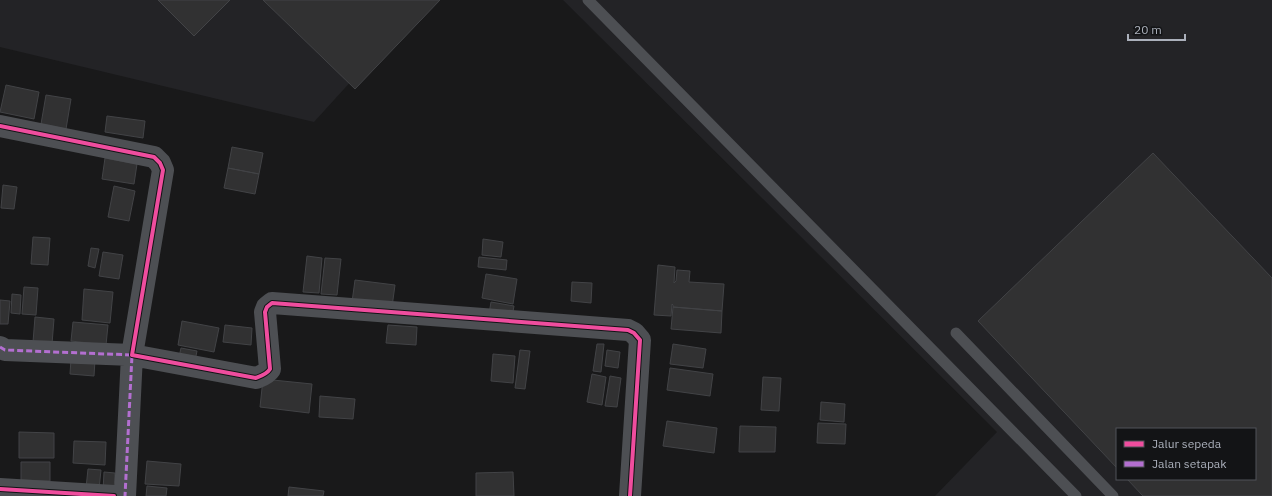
<svg xmlns="http://www.w3.org/2000/svg" width="1272" height="496" font-family="'IBM Plex Sans',sans-serif">
  <style>
    .built { fill: #232326; fill-rule: evenodd }
    .building { fill: #313132; stroke: #424346 }
    .lines { fill: none; stroke-linecap: round; stroke-linejoin: round }
    .service { stroke: #4d4f53; stroke-width: 11 }
    .minor { stroke: #4d4f53; stroke-width: 22 }
    .quiet { stroke: #b36fd0; stroke-width: 3; stroke-dasharray: 6 3; stroke-linecap: butt }
    .cycleway-casing { stroke: #131416; stroke-width: 6 }
    .cycleway { stroke: #ef4d9e; stroke-width: 4 }
  </style>
  <rect width="100%" height="100%" fill="#19191a"/>
  <!-- built -->
  <path class="built" d="M0 0H425L314 122 0 47Z
    M563 0H1272V496H935L997 432ZM1117 429H1255V479H1117Z"/>
  <!-- building -->
  <path class="building" d="M158 0H230L194 36Z
    M263 0H440L355 89Z
    M6 85 39 92 34 119 0 112Z
    M46 95 71 99 66 129 41 124Z
    M107 116 145 121 143 138 105 132Z
    M232 147 263 153 259 174 228 168Z
    M1153 153 1272 278V496H1143L1127 479H1255V429H1117V468L978 321Z
    M105 158 137 164 134 184 102 179Z
    M228 168 259 174 255 194 224 188Z
    M3 185 17 187 14 209 1 208Z
    M114 186 135 191 129 221 108 217Z
    M33 237 50 238 48 265 31 264Z
    M483 239 503 242 501 257 482 255Z
    M91 248 99 249 95 268 88 266Z
    M103 252 123 255 119 279 99 276Z
    M307 256 322 258 319 293 303 292Z
    M479 257 507 260 506 270 478 267Z
    M325 258 341 259 337 295 321 294Z
    M658 265 675 267 674 283 676 281 677 270 690 271 689 282 724 284 722 311 673 307V305L672 304 671 316 654 315Z
    M486 274 517 279 513 304 482 298Z
    M355 280 395 285 392 307 352 302Z
    M572 282 592 283 591 303 571 301Z
    M24 287 38 288 36 315 22 314Z
    M84 289 113 292 110 323 82 320Z
    M12 294 21 295 20 314 11 313Z
    M0 300 10 301 8 324H0Z
    M491 302 514 306 512 317 489 314Z
    M673 307 722 311 721 333 671 329Z
    M35 317 54 319 52 344 33 342Z
    M182 321 219 328 214 352 178 345Z
    M73 322 108 325 106 345 71 341Z
    M225 325 252 328 251 345 223 342Z
    M388 325 417 327 416 345 386 343Z
    M597 344H604L601 372 593 371Z
    M673 344 706 349 703 368 670 364Z
    M181 348 197 351 195 361 179 357Z
    M520 350 530 351 525 389 515 388Z
    M607 350 620 352 618 368 605 366Z
    M493 354 515 356 513 383 491 381Z
    M71 359 95 360 94 376 70 374Z
    M670 368 713 374 710 396 667 390Z
    M592 374 606 377 602 405 587 402Z
    M610 376 621 378 617 407 605 406Z
    M763 377 781 378 779 411 761 410Z
    M263 379 312 384 309 413 260 407Z
    M320 396 355 399 353 419 319 417Z
    M821 402 845 404 844 422 820 420Z
    M667 421 717 428 714 453 663 446Z
    M818 423 846 424 845 444 817 443Z
    M740 426 776 427 775 452H739Z
    M19 432 54 433V458H19Z
    M74 441 106 442 105 465 73 463Z
    M147 461 181 464 179 486 145 484Z
    M21 462H50V481L21 480Z
    M88 469 101 470 99 489 86 488Z
    M104 472 115 473 114 491H103Z
    M513 472 514 496H476V473Z
    M147 486 167 488 166 496H146Z
    M289 487 324 491 323 496H288Z"/>
  <g class="lines">
    <!-- service -->
    <path class="service" d="M588 0 1076 496
      M956 333 1113 496"/>
    <!-- minor -->
    <path class="minor" d="M0 126 154 157 160 163 163 170 132 355 256 378C261 376 267 374 270 369L265 312 267 307 272 303 628 330 634 333 640 340 630 496
      M0 347 5 350 132 355 125 496
      M0 489 114 496"/>
    <!-- quiet -->
    <path class="quiet" d="M0 347 5 350 132 355 125 496"/>
    <defs>
      <path id="cycleway" d="M0 126 154 157 160 163 163 170 132 355 256 378C261 376 267 374 270 369L265 312 267 307 272 303 628 330 634 333 640 340 630 496
        M0 489 114 496"/>
    </defs>
    <!-- cycleway casing -->
    <use href="#cycleway" class="cycleway-casing"/>
    <!-- cycleway -->
    <use href="#cycleway" class="cycleway"/>
  </g>
  <!-- legend -->
  <rect x="1116" y="428" width="140" height="52" fill="#131416" stroke="#505258"/>
  <rect x="1124" y="441" width="20" height="6" fill="#ef4d9e" stroke="#505258"/>
  <text x="1152" y="448" font-size="12" fill="#abb0bb">Jalur sepeda</text>
  <rect x="1124" y="461" width="20" height="6" fill="#b36fd0" stroke="#505258"/>
  <text x="1152" y="468" font-size="12" fill="#abb0bb">Jalan setapak</text>
  <!-- scale -->
  <path d="M1128 34v6h57v-6" fill="none" stroke="#abb0bb" stroke-width="2"/>
  <text x="1134" y="34" font-size="12" fill="#abb0bb" stroke="#131416" stroke-width="3" paint-order="stroke">20 m</text>
</svg>
